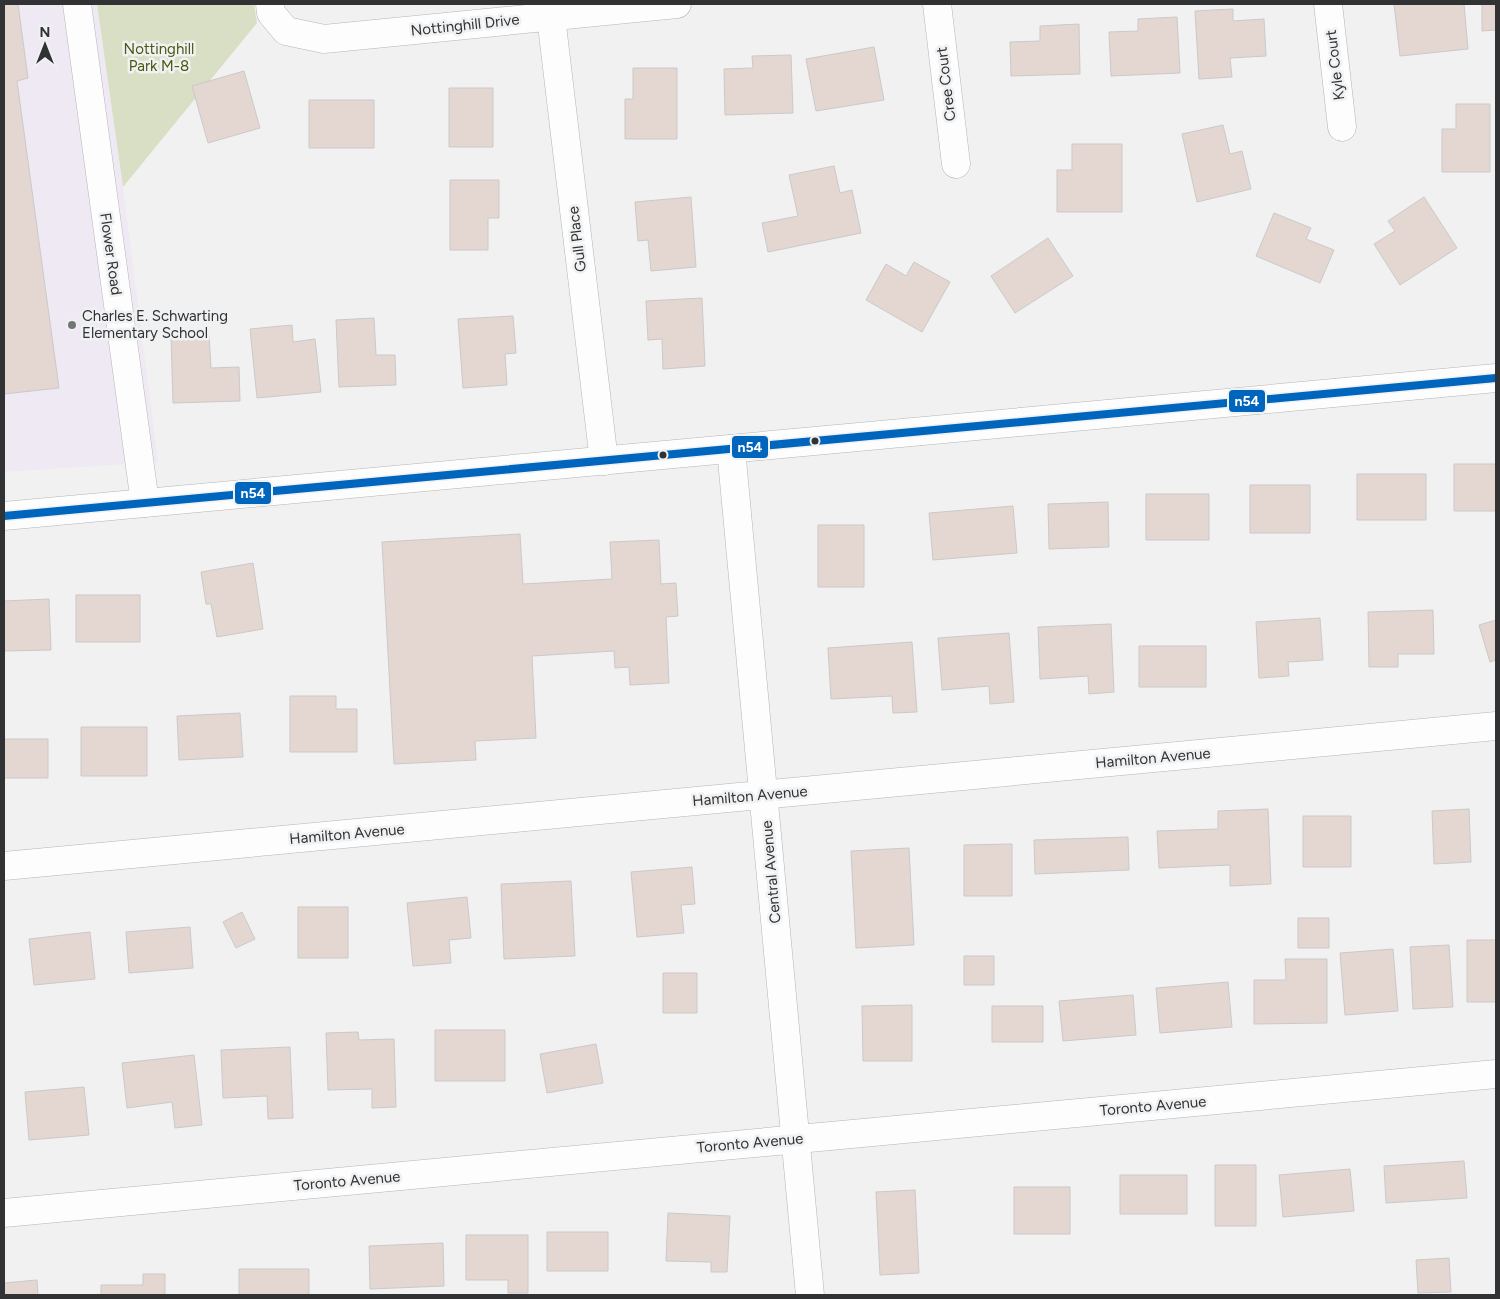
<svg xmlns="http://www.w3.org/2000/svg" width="1500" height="1299" font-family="Figtree,sans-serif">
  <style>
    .education { fill: #efe9f4 }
    .green { fill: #d9dfc4 }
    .building { fill: #e4d7d2; stroke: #cac9c9 }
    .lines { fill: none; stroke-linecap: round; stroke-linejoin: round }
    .street-casing { stroke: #b5b5b6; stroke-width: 29 }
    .secondary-casing { stroke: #b5b5b6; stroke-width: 29 }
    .street { stroke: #fdfdfd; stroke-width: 28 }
    .secondary { stroke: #fdfdfd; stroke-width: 28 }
    .bus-1-casing { stroke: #f0f1f3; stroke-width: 11 }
    .bus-1 { stroke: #0065bd; stroke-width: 8 }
    .poi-dot { fill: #747576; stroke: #f0f1f3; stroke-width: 2 }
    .bus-dot { fill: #313233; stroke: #f0f1f3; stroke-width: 2 }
    .labels { text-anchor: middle; stroke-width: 5; stroke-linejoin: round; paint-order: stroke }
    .street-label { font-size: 15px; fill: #313233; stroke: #f0f1f3 }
    .park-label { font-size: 15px; fill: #4e5810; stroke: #f0f1f3 }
    .poi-label { font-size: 15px; fill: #313233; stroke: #f0f1f3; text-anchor: start }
    .line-badge { stroke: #f0f1f3; stroke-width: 2 }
    .badge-label { font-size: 14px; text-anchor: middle; font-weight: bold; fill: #fff }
  </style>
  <rect width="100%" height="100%" fill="#f1f1f2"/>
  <!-- education -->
  <path class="education" d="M4 4H97L123 187 158 462 4 472Z"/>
  <!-- green -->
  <path class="green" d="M97 4H254L257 23 123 187Z"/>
  <!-- building -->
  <path class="building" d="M4 4H18L28 78 17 81 59 388 4 394Z
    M1394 4H1464L1468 49 1400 56Z
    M1482 4H1496V30L1482 31Z
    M1233 9V21L1264 19 1266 56 1230 58 1232 77 1199 79 1195 11Z
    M1177 17 1180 73 1111 76 1109 32 1138 31V19Z
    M1079 24 1080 74 1011 76 1010 42 1040 41V26Z
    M874 47 884 100 816 111 806 59Z
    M791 55 793 113 725 115 724 69 753 68 752 56Z
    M633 68H677V139H625V99H633Z
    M244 71 260 128 208 143 192 86Z
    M449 88H493V147H449Z
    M309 100H374V148H309Z
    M1456 104H1490V172H1442V129H1456Z
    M1223 125 1230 154 1242 151 1251 189 1197 202 1182 134Z
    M1072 144H1122V212H1057V170H1072Z
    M834 166 840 193 852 190 861 233 768 252 762 223 798 216 789 175Z
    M450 180H499V218H488V250H450Z
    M691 197 696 267 651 271 648 240 638 241 635 202Z
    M1424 197 1457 248 1400 285 1374 244 1395 231 1388 221Z
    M1274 213 1311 228 1306 239 1334 250 1320 283 1256 256Z
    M1048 238 1073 276 1015 313 991 276Z
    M914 262 950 282 922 332 866 300 886 264 906 276Z
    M702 298 705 366 663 369 662 339 648 340 646 301Z
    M513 316 516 353 505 354 507 385 463 388 458 319Z
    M374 318 376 355H395L396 385 339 387 336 320Z
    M292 325 293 342 315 339 321 392 257 398 250 329Z
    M209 335 211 368 239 367 240 401 173 403 171 337Z
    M1454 464H1496V511H1454Z
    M1357 474H1426V520H1357Z
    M1250 485H1310V533H1250Z
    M1146 494H1209V540H1146Z
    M1108 502 1109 547 1049 549 1048 504Z
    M1013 506 1017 553 933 560 929 513Z
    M818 525H864V587H818Z
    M520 534 523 584 612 579 610 542 659 540 661 584 676 583 678 616 666 617 669 683 630 685 629 667 615 668 614 651 532 656 536 738 475 741 476 760 394 764 382 542Z
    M253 563 263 629 217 637 211 604H206L201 572Z
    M76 595H140V642H76Z
    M49 599 51 650 4 651V601Z
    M1433 610 1434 654H1398V667H1369L1368 612Z
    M1320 618 1323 660 1288 662 1289 676 1259 678 1256 622Z
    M1496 620V660L1490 662 1479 625Z
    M1111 624 1114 692 1089 694 1088 676 1040 679 1038 627Z
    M1009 633 1014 702 990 704 989 686 942 690 938 638Z
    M912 642 917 712 893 713 892 696 831 699 828 648Z
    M1139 646H1206V687H1139Z
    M290 696H336V709H357V752H290Z
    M240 713 243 757 179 760 177 716Z
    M81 727H147V776H81Z
    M4 739H48V778H4Z
    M1268 809 1271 884 1230 886V865L1159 868 1157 831 1218 829V811Z
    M1469 809 1471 862 1434 864 1432 811Z
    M1303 816H1351V867H1303Z
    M1128 837 1129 870 1035 874 1034 840Z
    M1012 844V896H964V845Z
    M909 848 914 945 856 948 851 851Z
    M692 867 695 904 681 905 684 933 637 937 631 872Z
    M571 881 575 956 504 959 501 884Z
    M467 897 471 938 449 940 451 963 413 966 407 903Z
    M298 907H348V958H298Z
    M242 912 255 939 236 948 223 922Z
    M1298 918H1329V948H1298Z
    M190 927 193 968 129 973 126 932Z
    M90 932 95 979 34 985 29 939Z
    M1467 940H1496V1002H1467Z
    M1449 945 1453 1007 1413 1009 1410 947Z
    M1393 949 1398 1011 1345 1015 1340 953Z
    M964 956H994V985H964Z
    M1285 959H1327V1023L1254 1024V980H1286Z
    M663 973H697V1013H663Z
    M1228 982 1232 1027 1160 1033 1156 988Z
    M1133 995 1136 1035 1063 1041 1059 1001Z
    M912 1005V1061H863L862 1006Z
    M992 1006H1043V1042H992Z
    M435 1030H505V1081H435Z
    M358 1032 359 1040 394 1039 396 1107 372 1108V1089L328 1090 326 1033Z
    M596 1044 603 1083 547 1093 540 1054Z
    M290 1047 293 1118 268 1119 267 1096 223 1098 221 1050Z
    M194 1055 202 1125 175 1128 172 1102 127 1108 122 1063Z
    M84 1087 89 1135 29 1140 25 1092Z
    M1464 1161 1467 1198 1386 1203 1384 1166Z
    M1215 1165H1256V1226H1215Z
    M1350 1169 1354 1211 1283 1217 1279 1175Z
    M1120 1175H1187V1214H1120Z
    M1014 1187H1070V1234H1014Z
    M915 1190 919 1273 880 1275 876 1192Z
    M668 1213 730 1216 727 1272H711V1262L666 1261Z
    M547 1232H608V1271H547Z
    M466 1235H528V1293H508V1280H466Z
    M443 1243 444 1286 370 1289 369 1246Z
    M1449 1258 1451 1292 1418 1293 1416 1260Z
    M239 1269H309V1295H239Z
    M143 1274H165V1295H101V1285H143Z
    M37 1280 38 1295H4V1283Z"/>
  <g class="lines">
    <defs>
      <path id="street" d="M77 4 145 503
        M270 4 271 13 286 31 324 39 677 4
        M937 4 956 164
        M1328 4 1342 127
        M551 17 604 461
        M731 449 810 1295
        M4 866 1496 726
        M4 1213 1496 1074"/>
      <path id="secondary" d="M4 516 1496 378"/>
    </defs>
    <!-- street casing -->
    <use href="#street" class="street-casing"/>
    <!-- secondary casing -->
    <use href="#secondary" class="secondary-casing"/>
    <!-- street -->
    <use href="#street" class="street"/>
    <!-- secondary -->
    <use href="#secondary" class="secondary"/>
    <defs>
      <path id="bus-1" d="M4 516 1496 378"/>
    </defs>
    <!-- bus-1 casing -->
    <use href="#bus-1" class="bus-1-casing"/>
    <!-- bus-1 -->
    <use href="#bus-1" class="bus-1"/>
  </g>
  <!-- markers -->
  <circle class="poi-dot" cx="72" cy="325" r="5"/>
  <g class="bus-dot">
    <circle cx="815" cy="441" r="4.5"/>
    <circle cx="663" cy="455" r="4.5"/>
  </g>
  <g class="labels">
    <!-- street labels -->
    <g class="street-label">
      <text transform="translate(465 25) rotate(-6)" y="5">Nottinghill Drive</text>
      <text transform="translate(1335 65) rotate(-97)" y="5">Kyle Court</text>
      <text transform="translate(946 84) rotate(-97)" y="5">Cree Court</text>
      <text transform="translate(577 239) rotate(-97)" y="5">Gull Place</text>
      <text transform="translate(111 254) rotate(82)" y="5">Flower Road</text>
      <text transform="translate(1153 758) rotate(-5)" y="5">Hamilton Avenue</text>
      <text transform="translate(750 796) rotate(-5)" y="5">Hamilton Avenue</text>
      <text transform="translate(347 834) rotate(-5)" y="5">Hamilton Avenue</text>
      <text transform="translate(771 872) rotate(-95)" y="5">Central Avenue</text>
      <text transform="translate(1153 1106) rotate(-5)" y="5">Toronto Avenue</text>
      <text transform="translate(750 1143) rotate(-5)" y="5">Toronto Avenue</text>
      <text transform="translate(347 1181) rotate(-5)" y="5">Toronto Avenue</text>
    </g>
    <!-- park labels -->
    <g class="park-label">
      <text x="159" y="54">Nottinghill<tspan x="159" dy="17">Park M-8</tspan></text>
    </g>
    <!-- poi labels -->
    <g class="poi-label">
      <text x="82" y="321">Charles E. Schwarting<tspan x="82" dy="17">Elementary School</tspan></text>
    </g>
  </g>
  <g class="line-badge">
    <rect x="1228" y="389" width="38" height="24" rx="5" fill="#0065bd"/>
    <rect x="731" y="435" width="38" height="24" rx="5" fill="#0065bd"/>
    <rect x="234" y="481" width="38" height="24" rx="5" fill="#0065bd"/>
  </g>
  <g class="badge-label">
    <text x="1247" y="406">n54</text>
    <text x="750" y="452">n54</text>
    <text x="253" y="498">n54</text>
  </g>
  <!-- border -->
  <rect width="1500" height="1299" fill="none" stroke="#313233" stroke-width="10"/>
  <!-- north arrow -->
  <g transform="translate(45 45)" stroke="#f0f1f3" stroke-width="4" paint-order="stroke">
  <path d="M0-4L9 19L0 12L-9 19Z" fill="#313233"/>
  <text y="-8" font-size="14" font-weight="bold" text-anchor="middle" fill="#313233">N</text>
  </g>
</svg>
